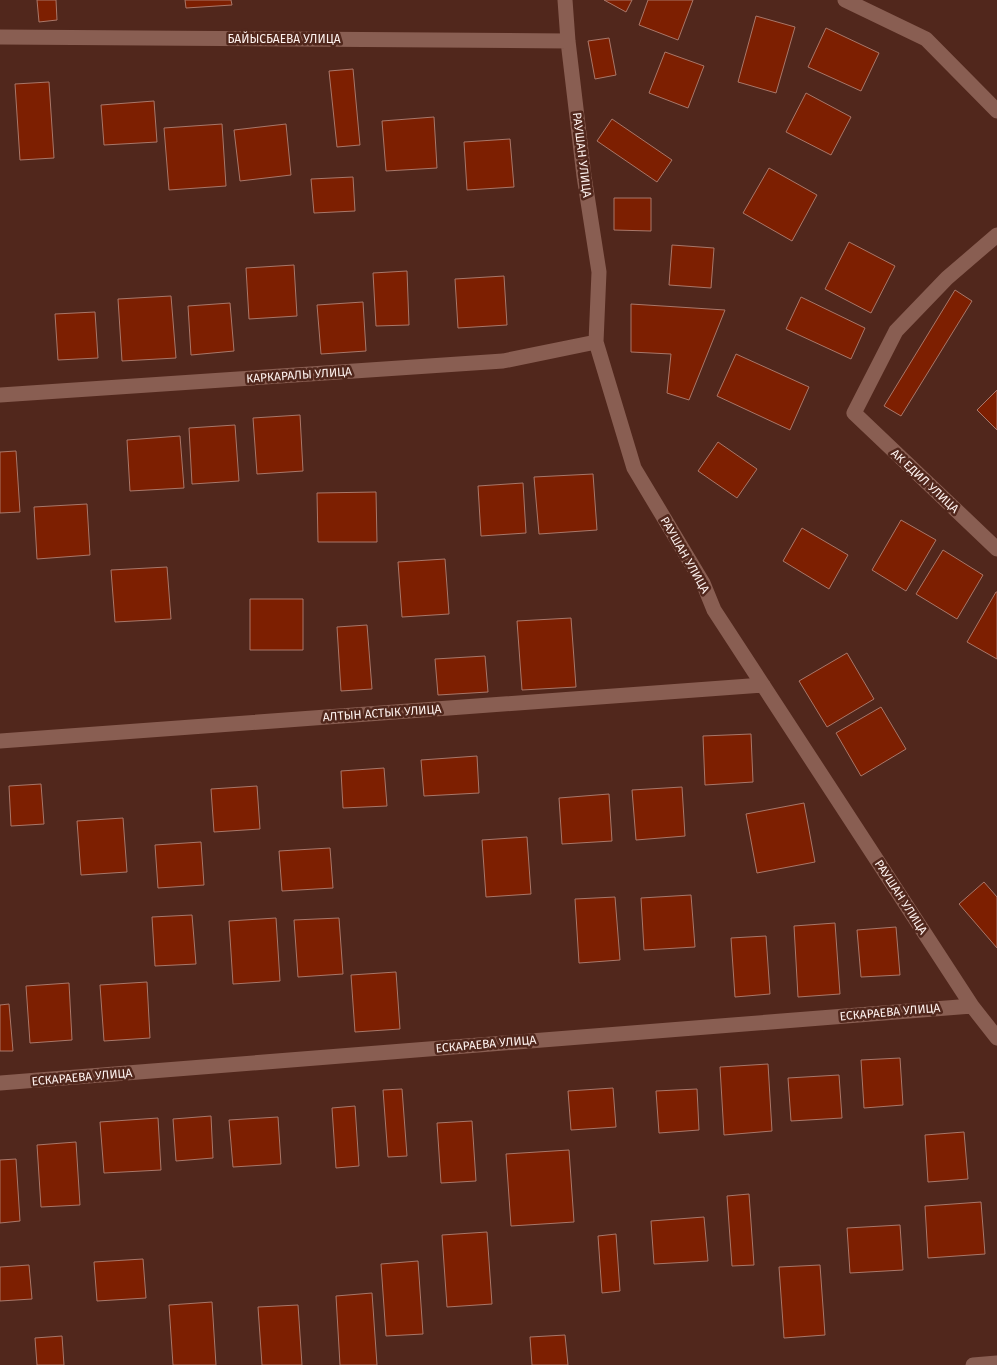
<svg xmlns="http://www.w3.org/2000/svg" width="997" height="1365" font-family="'Fira Sans',sans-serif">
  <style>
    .building { fill: #7d1f01; stroke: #a97769 }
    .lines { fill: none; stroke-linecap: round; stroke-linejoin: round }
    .street { stroke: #895e52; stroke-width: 15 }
    .labels { text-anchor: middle; stroke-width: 5; stroke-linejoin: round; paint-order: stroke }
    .street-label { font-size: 12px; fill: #fdf1ee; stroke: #51271c }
  </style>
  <rect width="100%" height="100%" fill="#51271c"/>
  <!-- building -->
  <path class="building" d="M37 0H56L57 20 39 22Z
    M185 0H231L232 5 186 8Z
    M604 0H632L626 12Z
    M648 0H693L678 40 639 25Z
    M756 16 795 27 776 93 738 82Z
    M826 28 879 53 861 91 808 67Z
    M609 38 616 75 595 79 588 41Z
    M665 52 704 66 688 108 649 93Z
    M353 69 360 145 337 147 329 71Z
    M49 82 54 158 20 160 15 84Z
    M806 93 851 117 831 155 786 132Z
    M154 101 157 142 104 145 101 105Z
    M434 117 437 168 386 171 382 121Z
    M612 119 672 160 657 182 597 141Z
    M222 124 226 186 169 190 164 128Z
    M286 124 291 175 240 181 234 130Z
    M510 139 514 187 467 190 464 142Z
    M769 168 817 195 792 241 743 213Z
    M353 177 355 211 314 213 311 179Z
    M614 198H651V231L614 230Z
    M849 242 895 266 871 313 825 289Z
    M672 245 714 248 711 288 669 285Z
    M294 265 297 316 249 319 246 268Z
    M407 271 409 325 376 326 373 273Z
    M504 276 507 325 458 328 455 279Z
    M955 290 972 301 901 416 884 406Z
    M171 296 176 358 122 361 118 299Z
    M801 297 865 328 851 359 786 329Z
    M363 302 366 351 321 354 317 305Z
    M230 303 234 351 191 355 188 306Z
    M631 304 725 310 689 400 667 393 671 354 631 352Z
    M95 312 98 358 58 360 55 314Z
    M736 354 809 387 790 430 717 396Z
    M997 390V430L977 410Z
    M300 415 303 471 257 474 253 418Z
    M235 425 239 481 192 484 189 428Z
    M180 436 184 488 130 491 127 440Z
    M718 442 757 469 737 498 698 471Z
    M16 451 20 512 0 513V452Z
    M593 474 597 530 539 534 534 477Z
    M523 483 526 533 481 536 478 486Z
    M376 492 377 542H318L317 493Z
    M87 504 90 555 37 559 34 507Z
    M901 520 936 540 906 591 872 570Z
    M802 528 848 555 829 589 783 561Z
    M943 550 983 575 957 619 916 594Z
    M445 559 449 614 402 617 398 562Z
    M167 567 171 619 115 622 111 570Z
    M996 592H997V659L967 642Z
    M250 599H303V650H250Z
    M571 618 576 687 522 690 517 621Z
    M367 625 372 689 341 691 337 627Z
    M847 653 874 699 827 727 799 681Z
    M485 656 488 692 438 695 435 659Z
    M881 707 906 749 861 776 836 733Z
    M751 734 753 782 705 785 703 736Z
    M477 756 479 793 424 796 421 760Z
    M384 768 387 806 343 808 341 771Z
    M41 784 44 824 11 826 9 786Z
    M257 786 260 829 214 832 211 789Z
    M682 787 685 836 636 840 632 790Z
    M609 794 612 841 562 844 559 798Z
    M804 803 815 862 757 873 746 814Z
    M123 818 127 872 81 875 77 821Z
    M527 837 531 894 486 897 482 840Z
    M201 842 204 885 158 888 155 845Z
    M330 848 333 888 282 891 279 851Z
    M984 882 997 897V948L959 904Z
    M691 895 695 947 644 950 641 898Z
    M615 897 620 960 579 963 575 899Z
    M192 915 196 964 155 966 152 917Z
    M276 918 280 981 233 984 229 921Z
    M339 918 343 974 298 977 294 920Z
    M835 923 840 994 798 997 794 926Z
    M896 927 900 975 861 977 857 930Z
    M766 936 770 994 735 997 731 938Z
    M396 972 400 1029 355 1032 351 975Z
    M147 982 150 1038 104 1041 100 985Z
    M69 983 72 1040 30 1043 26 986Z
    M9 1004 13 1051H0V1005Z
    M900 1058 903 1105 864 1108 861 1060Z
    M768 1064 772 1131 724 1135 720 1067Z
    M839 1075 842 1118 791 1121 788 1078Z
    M613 1088 616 1127 571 1130 568 1091Z
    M402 1089 407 1156 388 1157 383 1090Z
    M697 1089 699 1130 659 1133 656 1091Z
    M355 1106 359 1166 336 1168 332 1108Z
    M211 1116 213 1158 176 1161 173 1119Z
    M278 1117 281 1164 233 1167 229 1120Z
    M158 1118 161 1170 104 1173 100 1122Z
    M472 1121 476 1181 441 1183 437 1123Z
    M964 1132 968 1179 928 1182 925 1135Z
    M76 1142 80 1205 41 1207 37 1145Z
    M569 1150 574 1222 511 1226 506 1154Z
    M16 1159 20 1221 0 1223V1160Z
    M749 1194 754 1265 732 1266 727 1196Z
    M981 1202 985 1254 928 1258 925 1206Z
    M704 1217 708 1261 654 1264 651 1221Z
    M900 1225 903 1270 850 1273 847 1228Z
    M487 1232 492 1304 447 1307 442 1235Z
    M616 1234 620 1291 602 1293 598 1236Z
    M143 1259 146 1298 97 1301 94 1262Z
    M418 1261 423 1334 386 1336 381 1264Z
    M29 1265 32 1299 0 1301V1267Z
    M820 1265 825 1335 784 1338 779 1267Z
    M372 1293 377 1365H340L336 1296Z
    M212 1302 216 1365H173L169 1305Z
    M298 1305 302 1365H262L258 1307Z
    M565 1335 568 1365H532L530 1337Z
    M62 1336 64 1365H37L35 1338Z"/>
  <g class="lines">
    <!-- street -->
    <path class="street" d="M565 0 568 41 584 176 599 272 596 342 634 468 703 583 714 610 972 1006 997 1038
      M845 0 926 39 997 111
      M0 37 568 41
      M997 235 947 278 896 331 854 413 997 549
      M0 395 503 361 596 342
      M0 741 763 685
      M0 1083 972 1006
      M973 1365 997 1363"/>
  </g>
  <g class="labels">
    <!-- street labels -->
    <g class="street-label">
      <text x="284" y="43">БАЙЫСБАЕВА УЛИЦА</text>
      <text transform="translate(582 155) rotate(83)" y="4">РАУШАН УЛИЦА</text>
      <text transform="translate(299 375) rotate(-4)" y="4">КАРКАРАЛЫ УЛИЦА</text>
      <text transform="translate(925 481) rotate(43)" y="4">АК ЕДИЛ УЛИЦА</text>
      <text transform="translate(685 555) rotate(60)" y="4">РАУШАН УЛИЦА</text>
      <text transform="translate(382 713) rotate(-4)" y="4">АЛТЫН АСТЫК УЛИЦА</text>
      <text transform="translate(901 897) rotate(57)" y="4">РАУШАН УЛИЦА</text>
      <text transform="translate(890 1012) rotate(-5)" y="4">ЕСКАРАЕВА УЛИЦА</text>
      <text transform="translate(486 1044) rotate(-5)" y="4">ЕСКАРАЕВА УЛИЦА</text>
      <text transform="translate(82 1077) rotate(-5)" y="4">ЕСКАРАЕВА УЛИЦА</text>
    </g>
  </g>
</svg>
